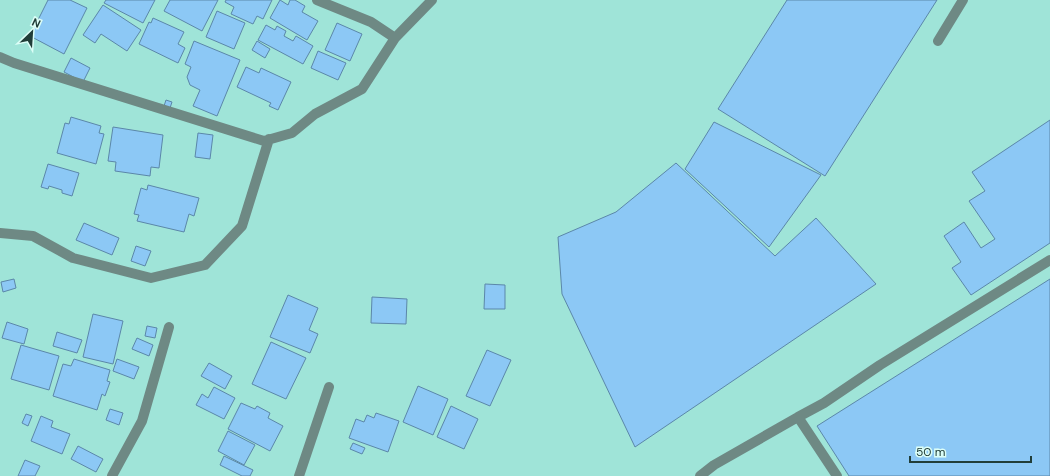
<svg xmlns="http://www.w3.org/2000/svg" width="1050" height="476" font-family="'DM Sans',sans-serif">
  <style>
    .building { fill: #8cc8f5; stroke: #5b87a9 }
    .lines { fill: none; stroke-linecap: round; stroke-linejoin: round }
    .minor { stroke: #6e8984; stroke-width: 10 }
  </style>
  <rect width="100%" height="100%" fill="#9fe4d8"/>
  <!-- building -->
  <path class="building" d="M48 0H70L87 8 64 54 30 36Z
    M106 0H155L143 23 104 3Z
    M170 0H218L202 31 164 11Z
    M226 0H272L263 19 257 16 253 24 231 14 234 7 225 2Z
    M280 0 288 5 290 0H295L305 6 302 12 318 21 307 40 270 18Z
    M787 0H937L825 176 718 109Z
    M103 5 141 30 127 51 101 34 95 43 83 35Z
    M217 11 245 23 234 49 206 37Z
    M153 18 184 32 178 44 185 48 178 63 139 44 149 22 151 23Z
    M337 23 362 34 350 61 325 50Z
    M266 25 275 30 277 26 286 31 284 36 293 41 296 36 313 46 303 64 258 40Z
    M194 41 240 60 217 116 193 106 200 90 190 85 187 77 191 67 185 64Z
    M257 41 270 49 265 58 252 50Z
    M318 51 346 63 338 80 311 68Z
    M71 58 90 68 83 82 64 72Z
    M246 67 259 73 261 68 291 82 278 110 269 106 271 103 237 87Z
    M166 100 172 102 169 111 163 109Z
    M71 117 101 126 99 133 104 134 96 164 57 153 65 123 69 124Z
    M1050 120V243L971 295 952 268 961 262 944 236 964 222 981 248 995 239 969 201 985 191 972 172Z
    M714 122 821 175 769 247 685 169Z
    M113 127 163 135 159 168 151 167 150 176 115 171 116 162 108 161Z
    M198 133 213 135 210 159 195 157Z
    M676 163 775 256 816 218 876 284 635 447 562 294 558 237 616 212Z
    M48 164 79 173 72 196 62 193V190L49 186 48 189 41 187Z
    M148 185 199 198 194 216 189 214 184 232 137 221 139 215 134 214 141 188 147 190Z
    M84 223 119 238 112 255 76 240Z
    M136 246 151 251 145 266 131 261Z
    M14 279 16 288 3 292 1 282Z
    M1050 279V476H849L817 426Z
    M485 284 505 285V309H484Z
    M288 295 318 308 309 330 318 334 310 353 270 337Z
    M372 297 407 299 406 324 371 323Z
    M93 314 123 321 113 364 83 357Z
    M7 322 28 329 24 344 2 338Z
    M147 326 157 328 155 338 145 336Z
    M57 332 82 340 77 353 53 346Z
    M137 338 153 345 149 356 132 349Z
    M271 342 306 358 286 399 252 384Z
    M21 345 59 356 49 390 11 379Z
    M487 350 511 360 490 406 466 396Z
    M74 359 110 370 107 381 110 382 105 396 102 394 97 410 53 396 63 364 71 366Z
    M117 359 139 367 134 379 113 371Z
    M209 363 232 376 225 389 201 376Z
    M418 386 448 399 433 435 403 422Z
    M214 387 235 398 224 419 196 405 202 394 208 398Z
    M241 403 255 409 257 406 270 413 268 418 283 426 270 451 228 429Z
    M451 406 478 419 464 449 437 437Z
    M110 409 123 413 119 425 106 420Z
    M376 413 399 421 388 452 349 438 356 419 364 422 367 415 374 418Z
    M26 414 32 416 28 426 22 423Z
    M41 416 53 421 51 427 70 434 62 454 31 441Z
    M228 431 255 445 244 465 218 451Z
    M353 443 365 448 362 454 350 449Z
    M78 446 103 459 96 472 71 459Z
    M224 456 253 470 250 476H242L220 465Z
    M25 460 40 466 35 476H18Z"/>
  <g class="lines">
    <!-- minor -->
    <path class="minor" d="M395 38 432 0
      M938 41 963 0
      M0 57 14 63 264 141 292 133 315 114 362 89 395 38 371 22 317 0
      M0 233 33 236 73 258 151 278 205 265 242 226 269 139
      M798 417 837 476
      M112 476 142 421 169 327
      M299 476 329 387
      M700 476 714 465 798 417 824 403 880 365 1050 260"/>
  </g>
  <!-- north arrow -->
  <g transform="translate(32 32) rotate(25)" stroke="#dcfef7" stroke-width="3" paint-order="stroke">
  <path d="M0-3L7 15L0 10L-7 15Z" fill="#213e39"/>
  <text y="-6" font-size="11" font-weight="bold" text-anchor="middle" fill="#213e39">N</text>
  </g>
  <!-- scale -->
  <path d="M910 456v6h121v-6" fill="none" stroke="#213e39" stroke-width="2"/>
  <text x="916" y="456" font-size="12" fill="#213e39" stroke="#dcfef7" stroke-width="3" paint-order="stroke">50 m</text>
</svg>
